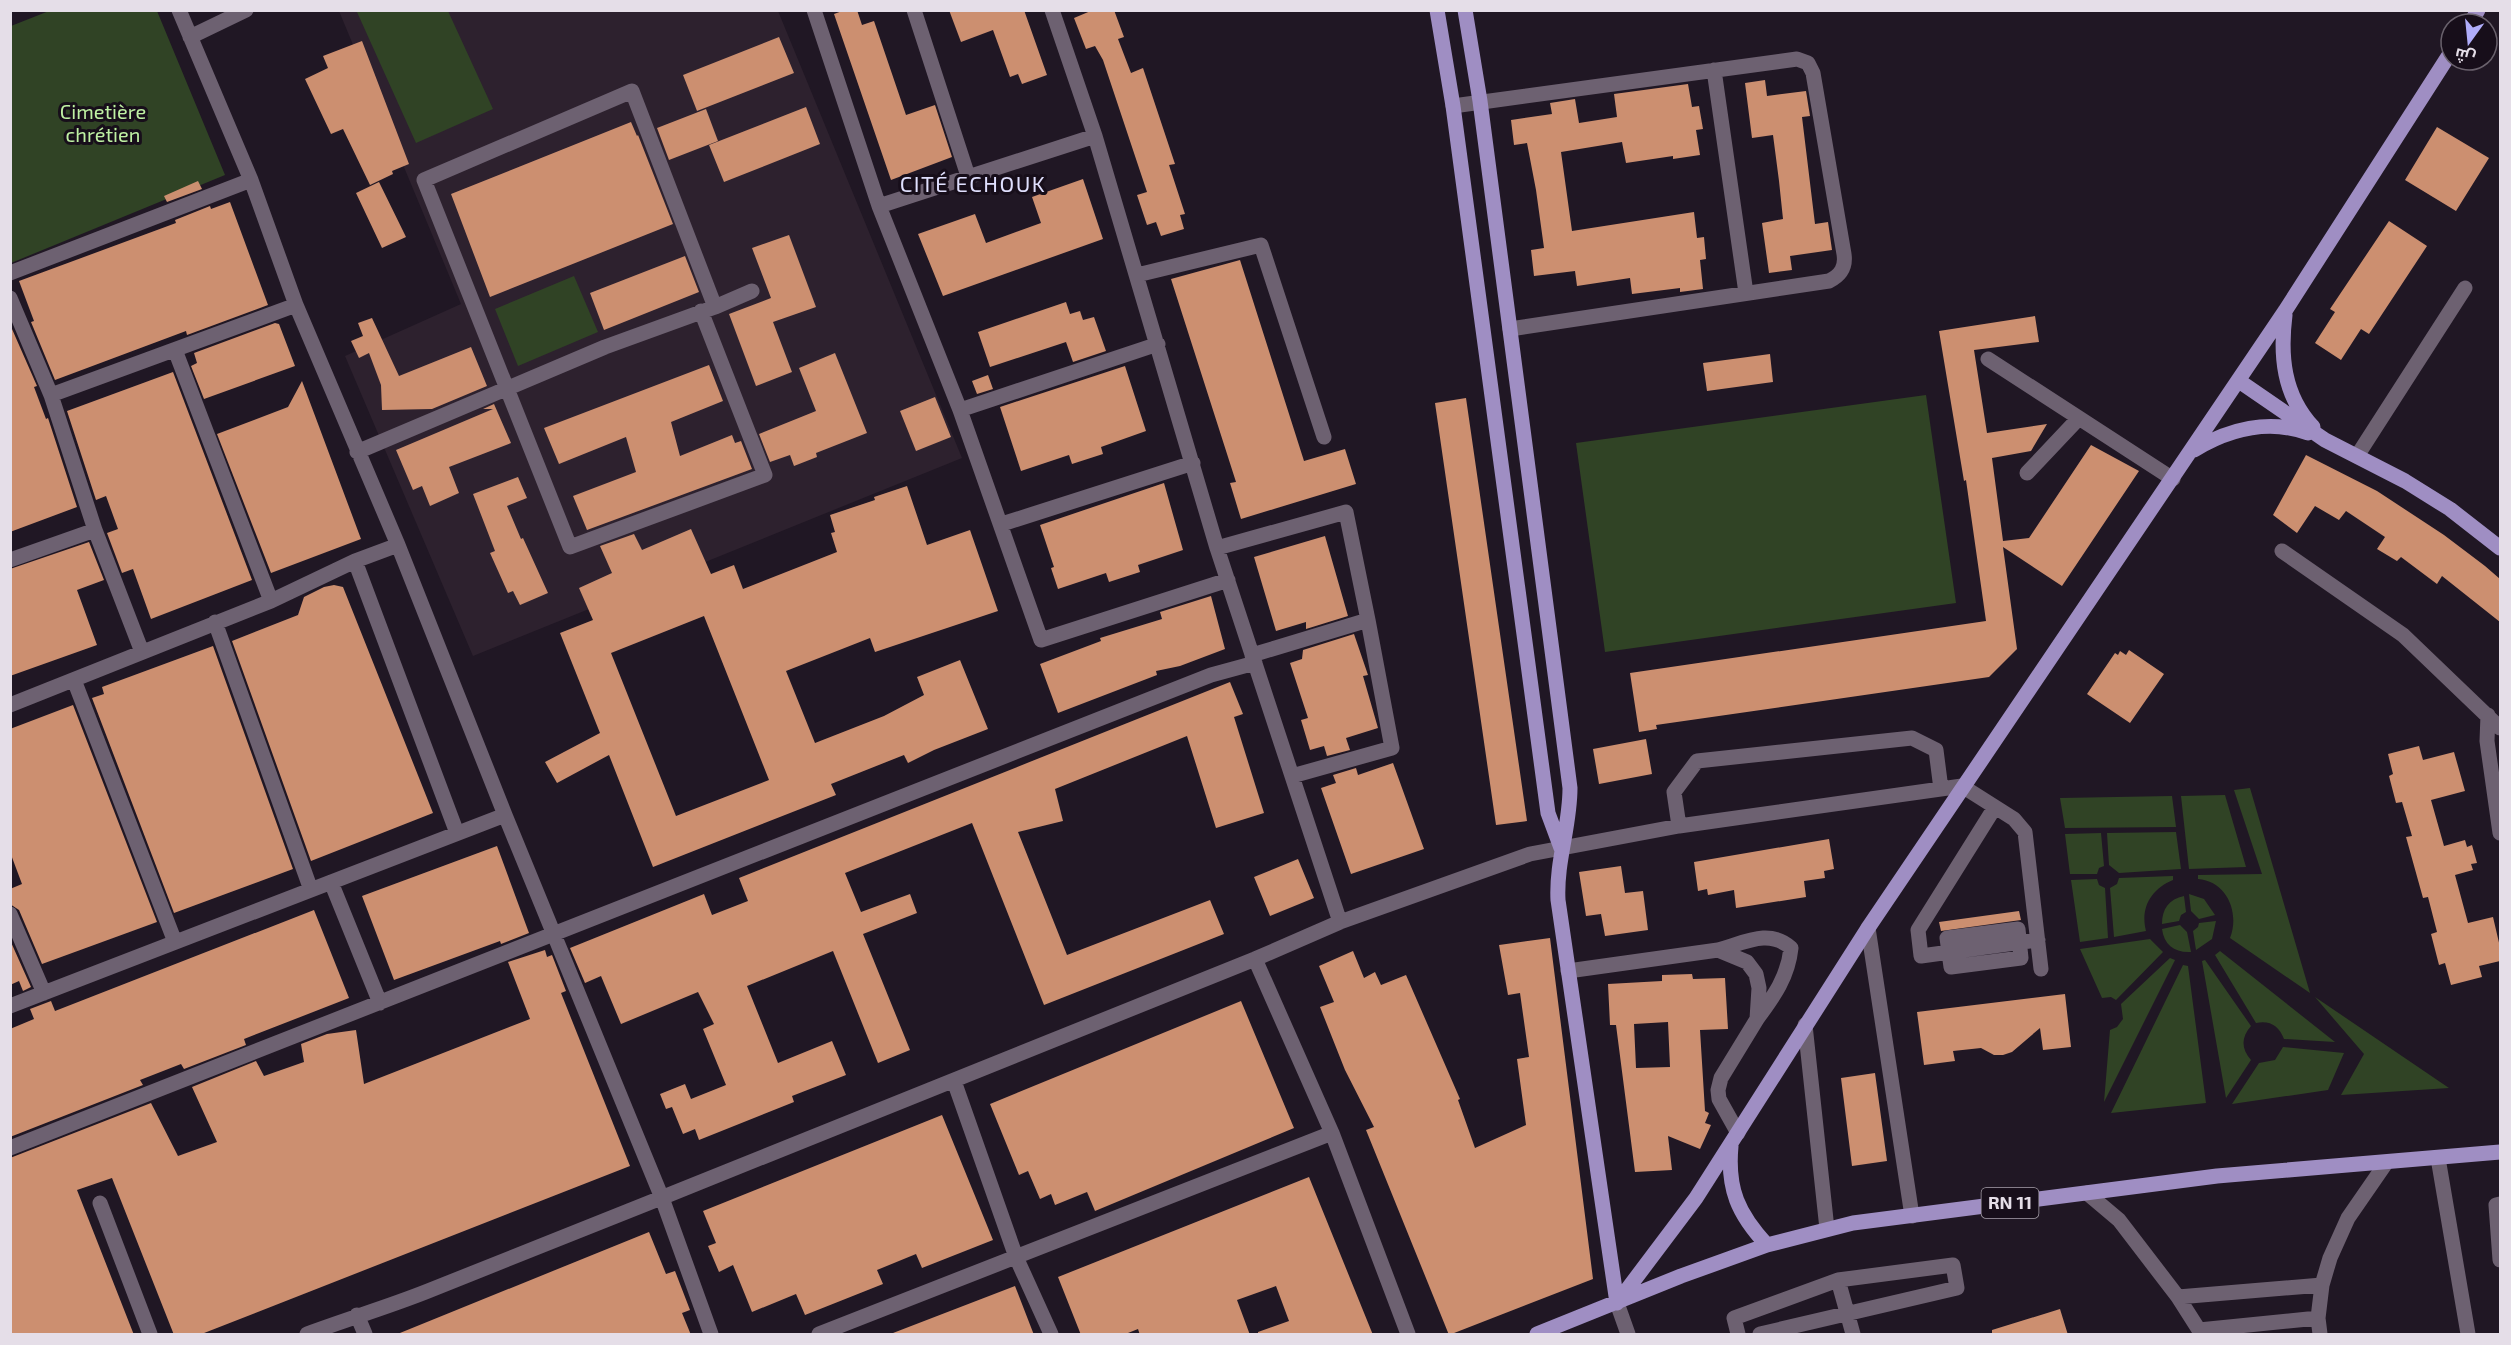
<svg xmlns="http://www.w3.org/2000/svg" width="2511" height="1345" font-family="'Exo 2',Cairo,sans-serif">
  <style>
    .education { fill: #2d212e }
    .green { fill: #304325 }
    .building { fill: #cc8f70; fill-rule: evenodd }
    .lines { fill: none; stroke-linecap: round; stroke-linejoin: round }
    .minor { stroke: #6d6171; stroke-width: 15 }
    .major { stroke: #9f8ec3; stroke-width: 15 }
    .labels { text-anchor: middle; stroke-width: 6; stroke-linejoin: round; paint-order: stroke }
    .shield { fill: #170e1a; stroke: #a7a0aa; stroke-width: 1.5 }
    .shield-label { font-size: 18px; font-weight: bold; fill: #e5dee8 }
    .park-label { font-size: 20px; fill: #bff1a3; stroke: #170e1a }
    .quarter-label { font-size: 22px; letter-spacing: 1.5px; fill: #dfdffd; stroke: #170e1a }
  </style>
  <rect width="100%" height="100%" fill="#201724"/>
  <!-- education -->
  <path class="education" d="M339 11H778L962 458 473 656 345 356 461 304Z"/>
  <!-- green -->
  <path class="green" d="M360 10 448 11 493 109 416 143 357 12Z
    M49 11H157L225 175 11 263V26Z
    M574 276 598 332 518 366 495 309Z
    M1926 395 1956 603 1605 652 1576 443Z
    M2250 788 2310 993 2230 938C2240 913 2227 881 2198 879V875L2262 874 2234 790Z
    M2225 795 2246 867 2189 869 2181 796Z
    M2172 796 2176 827 2065 828 2060 798Z
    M2176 832 2181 869 2119 873 2109 865 2107 833Z
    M2101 833 2104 866 2099 868 2097 874H2070L2065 834Z
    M2173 876V880C2151 889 2140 908 2146 931L2114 937 2110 888 2117 884 2119 878Z
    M2097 879 2099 885 2105 888 2108 938 2080 942 2071 880Z
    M2189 894 2204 899 2215 915 2199 919 2191 911Z
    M2184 896 2186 912 2181 915 2179 921 2162 924C2162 909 2169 899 2184 896Z
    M2216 921 2212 939 2196 950 2193 931 2198 927 2199 923Z
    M2180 925 2187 932 2191 952C2175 953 2164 945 2162 929Z
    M2150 939 2163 952 2116 1000 2111 997 2102 998 2080 949Z
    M2220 951 2335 1042 2284 1039C2279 1026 2270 1020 2256 1023L2215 955Z
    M2170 958 2175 960 2104 1102 2110 1030 2117 1027 2123 1019 2121 1004Z
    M2205 960 2251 1026C2241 1037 2241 1049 2251 1060L2226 1098 2202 961Z
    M2183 965 2188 966 2206 1103 2111 1113Z
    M2315 997 2449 1088 2341 1095 2364 1054Z
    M2283 1047 2344 1053 2328 1090 2232 1104 2259 1063 2275 1060Z"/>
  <!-- building -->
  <path class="building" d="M845 10H857L862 25 874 21 906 115 935 105 952 157 891 180 834 14Z
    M949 10H1024L1047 75 1022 84 1018 74 1010 77 993 30 961 42Z
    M1093 10H1114L1124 37 1118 39 1131 73 1143 68 1175 164 1169 165 1185 214 1180 215 1184 229 1161 236 1156 222 1147 225 1137 195 1147 192 1103 60 1095 46 1086 49 1074 18Z
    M779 37 794 73 697 111 683 75Z
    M362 41 409 164 392 171 393 174 370 185 343 129 331 134 305 79 328 68 323 56Z
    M1765 80 1767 96 1806 91 1810 116 1802 117 1815 224 1828 222 1832 250 1790 256 1792 270 1769 273 1762 223 1783 219 1779 181 1773 135 1752 138 1745 83Z
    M1688 84 1692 107 1699 106 1703 129 1696 130 1700 155 1673 159V156L1626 163 1622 142 1561 152 1572 231 1694 212 1697 238 1704 237 1706 259 1700 260 1703 289 1680 292V288L1632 294 1630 278 1577 286 1575 271 1534 276 1531 250 1544 248 1536 190 1527 143 1514 145 1511 120 1552 114 1550 103 1575 99 1579 123 1617 117 1614 94Z
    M806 107 820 144 724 182 709 145Z
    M706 109 718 141 669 160 657 128Z
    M631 122 637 136 638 135 673 224 490 297 451 194Z
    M2437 127 2489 158 2456 211 2405 180Z
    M1083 179 1103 239 943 296 918 234 975 214 986 243 1041 223 1032 197Z
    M198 181 202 189 167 202 164 196Z
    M379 182 406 237 382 248 356 193Z
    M230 202 268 305 187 335 186 331 55 380 31 322 34 321 19 281 176 223 175 220 210 206 211 209Z
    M2389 221 2427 246 2369 334 2361 329 2341 360 2315 343 2335 312 2330 309Z
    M789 235 816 307 773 322 792 372 756 386 729 314 771 298 752 248Z
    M685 256 699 292 604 330 590 293Z
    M1240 260 1304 461 1345 449 1356 484 1241 519 1230 483 1236 482 1171 279Z
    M1066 302 1070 314 1080 311 1083 320 1094 317 1106 351 1073 362 1066 342 990 367 978 332Z
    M2035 316 2039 342 1974 350 1987 433 2047 424 2031 451 1992 458 2003 541 2029 538 2091 445 2139 471 2062 586 2003 547 2017 649 1989 677 1656 725 1657 729 1639 732 1630 673 1986 621 1966 480 1964 481 1939 331Z
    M372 318 399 376 471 347 487 386 432 409 382 410 381 385 369 353 359 358 351 341 363 336 358 323Z
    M275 323 279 324 295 366 204 399 191 366 197 363 194 353Z
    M10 329H12L37 386 34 387 46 419 48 418 77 507 10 532Z
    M835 353 867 433 816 453 817 457 794 466 790 455 770 462 759 434 816 411 799 368Z
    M1770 354 1773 382 1707 391 1703 363Z
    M709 365 723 401 671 422 680 456 732 435 735 443 741 441 752 469 587 530 573 496 636 472 626 437 559 464 544 428Z
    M1125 366 1146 431 1101 447 1103 454 1072 464 1069 455 1021 471 1000 407Z
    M173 372 252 580 151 619 133 569 122 573 107 533 118 529 106 496 96 500 67 411Z
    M988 375 993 389 977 394 972 381Z
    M302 381 361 539 271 573 217 434 288 407Z
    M935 397 951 437 916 451 900 411Z
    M1466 398 1527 821 1496 825 1435 403Z
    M494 404 511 443 449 467 459 493 430 506 422 486 413 490 396 450 493 409H483Z
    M2306 455 2377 491 2444 535 2485 566 2500 579V622L2442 576 2437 584 2401 557 2397 561 2377 549 2385 537 2346 511 2339 520 2315 506 2297 533 2273 515Z
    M518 477 527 498 507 506 521 539 523 538 548 593 520 605 513 591 508 593 490 553 495 551 473 494Z
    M1164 483 1183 550 1138 565 1140 572 1109 582 1106 573 1058 589 1051 568 1054 567 1040 525Z
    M907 486 927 545 970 530 998 611 875 652 870 638 786 671 815 743 884 716 924 695 917 677 960 660 988 729 934 750 908 763 904 755 831 784 836 795 653 867 609 755 557 783 545 762 600 733 560 633 593 620 579 588 612 573 600 546 634 534 642 550 691 529 711 574 734 565 743 589 837 552 831 533 835 532 830 515 875 500 874 497ZM704 616 769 780 676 816 611 653Z
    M1325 536 1348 616 1306 629V622L1276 631 1254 557Z
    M89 542 104 580 77 590 97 645 10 676V569Z
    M334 585 343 587 433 813 311 861 232 641 298 615 304 597 324 587Z
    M1211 596 1225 649 1180 666 1156 671 1157 675 1058 713 1040 664 1101 641 1100 638 1162 619 1160 612Z
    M1354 634 1368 675 1363 676 1378 728 1346 738 1350 750 1327 756 1324 746 1310 750 1301 720 1308 718 1290 663 1302 659 1303 650Z
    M213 646 293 869 174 913 92 698 104 694 102 687Z
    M2129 650 2164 674 2130 723 2087 694 2115 653 2118 655 2120 651 2126 655Z
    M1230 682 1243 714 1234 717 1264 813 1216 828 1187 736 1055 789 1063 821 1018 832 1067 955 1210 900 1224 934 1044 1005 972 823 845 873 861 912 910 894 917 913 863 934 910 1050 878 1063 833 951 747 986 778 1063 832 1041 846 1075 792 1096 794 1102 699 1140 695 1129 683 1134 672 1107 666 1109 660 1094 685 1084 691 1099 726 1085 703 1029 714 1024 698 992 621 1024 601 976 585 983 570 948 704 894 712 915 748 901 739 878Z
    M73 705 157 922 42 964 19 910 10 904V889L22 884 10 852V729Z
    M1646 739 1652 774 1599 784 1593 749Z
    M2419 746 2423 760 2454 752 2465 791 2431 800 2444 846 2465 840 2467 847 2472 845 2477 863 2471 864 2473 870 2455 875 2468 923 2493 917 2500 947V961L2479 966 2482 977 2451 985 2445 963 2439 965 2431 934 2437 932 2428 897 2423 898 2406 837 2412 836 2402 802 2396 803 2389 776 2393 774 2388 754Z
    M1393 763 1424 849 1351 874 1321 788 1336 783 1333 775 1356 768 1358 775Z
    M1829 839 1834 869 1824 871 1825 878 1804 881 1806 897 1736 908 1734 890 1708 895 1707 889 1698 891 1694 862Z
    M497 846 529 933 501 944 500 941 394 980 362 896Z
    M1298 859 1314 898 1270 916 1254 877Z
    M1621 866 1625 893 1643 891 1648 930 1605 936 1601 914 1586 916 1579 872Z
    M314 910 349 998 244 1039 246 1045 184 1069 181 1064 140 1080 143 1085 10 1137V1029L34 1019 30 1009 51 1001 55 1011Z
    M2019 911 2021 920 1941 931 1939 922Z
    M1550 938 1593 1279 1449 1335 1366 1130 1374 1127 1345 1070 1320 1007 1334 1002 1319 966 1353 951 1364 978 1375 972 1381 985 1406 975 1460 1099 1458 1100 1475 1148 1526 1125 1517 1059 1529 1057 1520 993 1508 995 1499 945Z
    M10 940 31 987 23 991 19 981 10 985Z
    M545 950 547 957 552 955 566 991 561 993 630 1166 199 1335H174L112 1178 77 1190 134 1335H10V1158L151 1103 178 1156 217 1142 192 1087 256 1061 264 1076 304 1062 301 1044 327 1034 356 1030 364 1084 530 1019 508 962Z
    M1692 974 1693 979 1725 978 1728 1029 1700 1030 1705 1111 1709 1113 1705 1123 1711 1125 1700 1149 1668 1136 1672 1170 1635 1172 1616 1025H1610L1608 984 1662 981V975ZM1668 1022 1670 1067 1636 1068 1634 1024Z
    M2065 994 2071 1047 2043 1050 2040 1028 2012 1052 2003 1055H1994L1981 1048 1953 1051 1955 1061 1924 1065 1917 1012Z
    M1241 1001 1294 1128 1095 1211 1087 1192 1055 1205 1051 1194 1040 1199 1028 1171 1019 1175 990 1104Z
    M1875 1073 1887 1161 1852 1166 1841 1078Z
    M942 1115 993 1240 922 1268 916 1254 877 1270 883 1284 805 1315 796 1294 752 1312 733 1265 719 1272 708 1246 716 1243 703 1211Z
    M1309 1177 1373 1335H1258V1332L1289 1321 1276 1286 1237 1300 1250 1335H1140L1138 1329 1123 1335H1081L1058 1277Z
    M649 1232 666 1274 675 1271 690 1310 682 1313 691 1335H395Z
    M1015 1286 1034 1335H893V1333Z
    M2060 1309 2068 1335H1992V1330Z"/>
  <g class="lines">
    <!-- minor -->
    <path class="minor" d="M179 10 251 180 296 305 398 545 505 815 662 1198 711 1334
      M814 10 879 206 960 410 1041 640 1228 580
      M914 10 968 176
      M1052 10 1095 136 1217 548 1340 922
      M190 37 246 10
      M1714 70 1746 293
      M1453 106 1797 59 1808 63 1813 73 1844 254C1846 267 1841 275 1829 281L1510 329
      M879 206 1095 136
      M10 273 251 180
      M1137 275 1261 245 1324 437
      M10 298 51 395 95 530 142 652
      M701 311 765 475 570 547 424 180 632 91 715 307
      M175 350 271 601
      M1988 359 2173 479
      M51 395 296 305
      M960 410 1158 344
      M357 452 605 347 715 307 752 291
      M2357 456 2465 288
      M2027 473 2078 419
      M1002 524 1193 463
      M1217 548 1346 512 1368 620 1252 655
      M2282 551 2403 635 2500 728
      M10 560 95 530
      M355 561 457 833
      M215 622 311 890
      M74 680 175 942
      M10 705 271 601 355 561 398 545
      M2488 715 2487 741 2500 833
      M1292 776 1392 748 1368 620
      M1995 807 1918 930 1921 956 2038 940
      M1679 826 1674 792 1697 761 1912 738 1936 750 1941 789
      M331 882 380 1003
      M10 914 44 993
      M1868 928 1912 1216
      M2018 929 2021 958 1951 967 1947 938Z
      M1718 950C1744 943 1769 928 1791 948 1788 977 1774 996 1757 1019
      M1255 959 1332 1133 1408 1334
      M1568 971 1718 950 1747 962 1756 974 1759 988 1757 1019 1721 1078 1718 1090 1719 1099 1738 1133
      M10 1006 505 815
      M1805 1025 1827 1229
      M954 1081 1016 1257 1051 1334
      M10 1148 1211 675 1255 663
      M2438 1158 2468 1334
      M2087 1193 2119 1220 2178 1297 2322 1285 2330 1258 2348 1218 2386 1163
      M100 1203 150 1334
      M2500 1204 2496 1205 2500 1260
      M2178 1297 2199 1330 2318 1318 2322 1285
      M1617 1303 1628 1334
      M357 1315 365 1334
      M2318 1318 2320 1334
      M307 1334C347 1319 388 1307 428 1291 704 1181 980 1070 1255 959L1340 922 1530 854 1679 826 1962 786 2014 819 2025 832 2041 969
      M819 1334 1332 1133
      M1738 1334 1734 1318 1838 1280 1853 1334
      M1760 1334 1957 1288 1953 1265 1838 1280"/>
    <!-- major -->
    <path class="major" d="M1437 10 1453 106 1548 813 1561 848
      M1465 10 1480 101 1570 788C1570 827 1556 861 1558 900L1617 1303
      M2470 24 2478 10
      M2285 315C2280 355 2283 395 2313 427
      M2239 381 2325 440 2405 481 2450 509 2500 548
      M2194 450C2229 429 2269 419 2308 433
      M1731 1146C1727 1189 1738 1214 1767 1245
      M1617 1303 1696 1198 1868 928 2285 311 2451 52
      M1537 1334 1681 1276 1767 1245 1853 1223 2217 1176 2500 1152"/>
  </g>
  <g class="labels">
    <!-- shield labels -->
    <rect class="shield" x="1981.5" y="1188" width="57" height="30" rx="4.5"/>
    <g class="shield-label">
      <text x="2010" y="1209">RN 11</text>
    </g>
    <!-- park labels -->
    <g class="park-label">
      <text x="103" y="119">Cimetière<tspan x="103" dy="23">chrétien</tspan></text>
    </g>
    <!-- quarter labels -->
    <g class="quarter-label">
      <text x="973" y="192">CITÉ ECHOUK</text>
    </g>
  </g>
  <!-- border -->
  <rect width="2511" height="1345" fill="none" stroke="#e5dee8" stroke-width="24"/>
  <!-- north arrow -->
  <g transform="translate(2469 42) rotate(195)"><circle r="28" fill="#170e1a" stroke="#69616c" stroke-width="1.5"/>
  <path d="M0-4.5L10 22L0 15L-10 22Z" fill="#b0adfa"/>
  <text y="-9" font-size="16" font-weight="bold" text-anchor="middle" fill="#e5dee8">ش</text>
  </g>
</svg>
